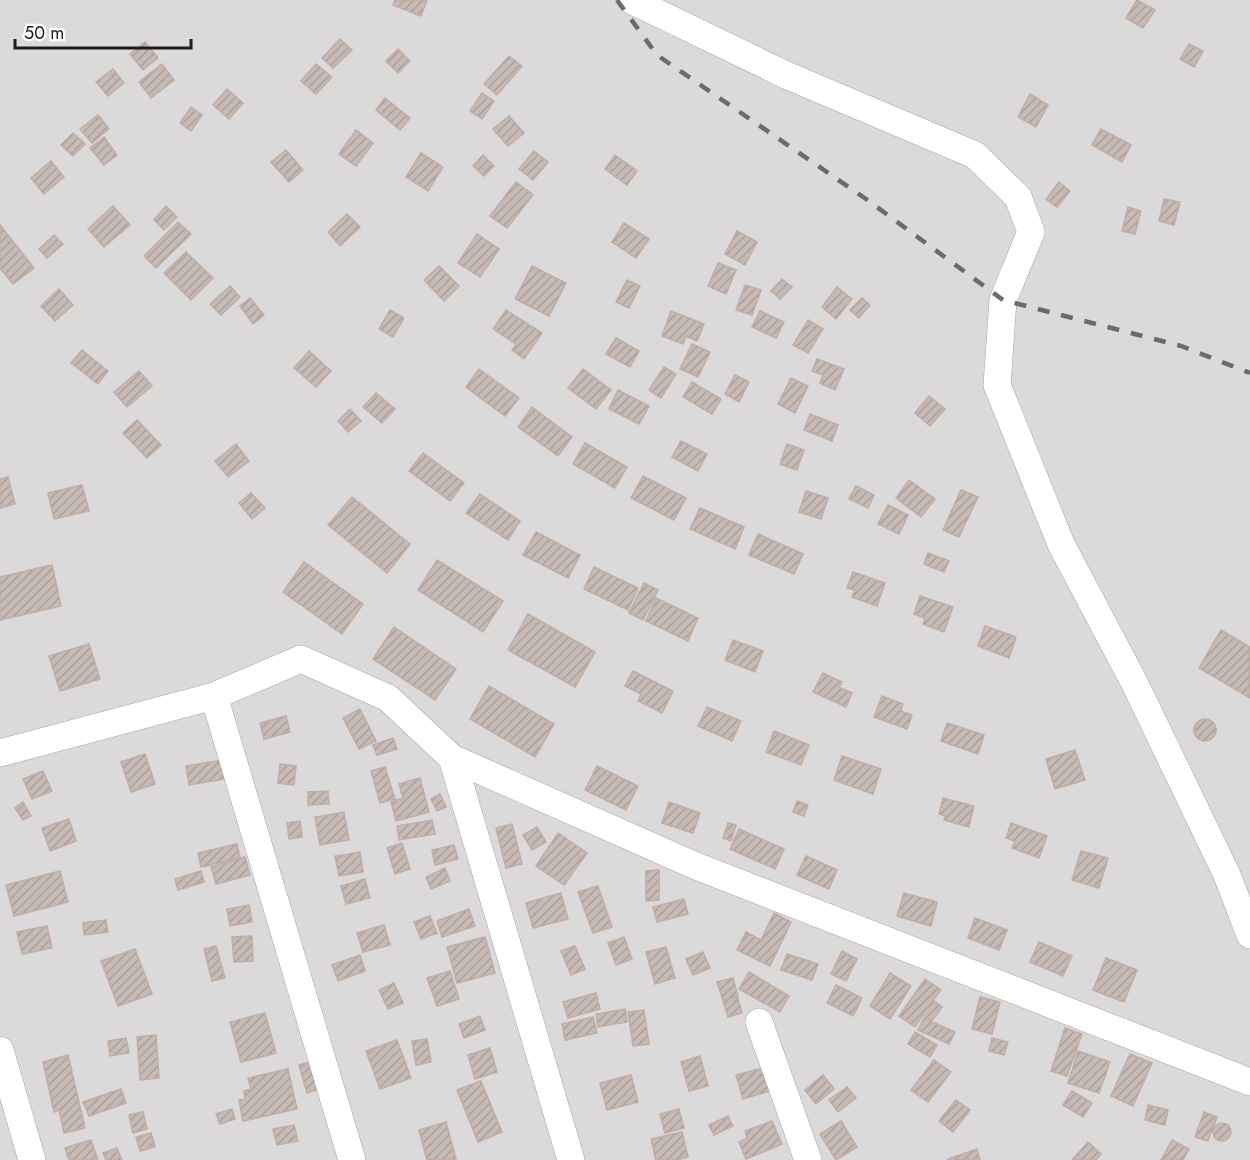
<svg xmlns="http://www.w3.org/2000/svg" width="1250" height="1160" font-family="Jost,sans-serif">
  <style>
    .residential { fill: #dbd9da }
    .building { fill: url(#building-hatch); stroke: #c0ada4; stroke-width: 1.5 }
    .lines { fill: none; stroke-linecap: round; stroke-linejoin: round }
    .minor-casing { stroke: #a4a4a4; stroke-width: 28 }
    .minor { stroke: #fff; stroke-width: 27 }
    .rail { stroke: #6b6b6b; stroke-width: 4.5; stroke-dasharray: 12 12; stroke-linecap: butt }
  </style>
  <defs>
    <pattern id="building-hatch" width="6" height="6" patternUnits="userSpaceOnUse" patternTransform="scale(1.5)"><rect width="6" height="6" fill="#c6bab5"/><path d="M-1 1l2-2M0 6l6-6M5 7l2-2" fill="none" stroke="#aa9f9b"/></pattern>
  </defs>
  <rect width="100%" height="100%" fill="#eee9e2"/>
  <!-- residential -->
  <path class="residential" d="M0 0H1250V1160H0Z"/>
  <!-- building -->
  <path class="building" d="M395 0H427L421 16 393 5Z
    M1137 0 1155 10 1143 28 1126 18Z
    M340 39 352 50 333 68 322 58Z
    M145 42 158 58 143 70 130 54Z
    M1189 44 1203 51 1194 67 1180 59Z
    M398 49 410 61 398 73 386 61Z
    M509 56 522 66 497 95 484 84Z
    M162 64 174 80 151 98 139 82Z
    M316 64 332 77 316 94 301 81Z
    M113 69 124 83 108 96 96 82Z
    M227 89 243 103 229 119 213 105Z
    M482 93 494 101 482 119 470 111Z
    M1030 94 1048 105 1036 127 1018 117Z
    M385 98 410 118 400 130 376 110Z
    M191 107 202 115 191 131 180 123Z
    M98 115 109 129 92 143 80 129Z
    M509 116 524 133 508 146 493 129Z
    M1101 129 1131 145 1122 162 1092 145Z
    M356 130 373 143 356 166 339 154Z
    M73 133 85 144 73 156 61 145Z
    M104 137 117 155 104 165 90 148Z
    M286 150 303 170 289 182 271 162Z
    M534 151 548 162 533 180 519 169Z
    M421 153 443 167 428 191 406 177Z
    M483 155 494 166 484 176 473 166Z
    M615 155 637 171 627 185 605 169Z
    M51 161 64 177 44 194 31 178Z
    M516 182 533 195 507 228 490 216Z
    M1059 182 1070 191 1057 207 1046 199Z
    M1164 199 1180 202 1174 225 1159 221Z
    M113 206 130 225 104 247 88 229Z
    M166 206 177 217 164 230 154 220Z
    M1128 207 1141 211 1135 234 1122 231Z
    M347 214 360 227 340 246 328 232Z
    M178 222 191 234 156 268 144 256Z
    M624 223 649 239 636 258 612 242Z
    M0 225 34 268 13 284 0 268Z
    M737 231 757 242 745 265 725 254Z
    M477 234 499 249 480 277 458 263Z
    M54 235 63 244 47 258 39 249Z
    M186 252 213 278 191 300 164 273Z
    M718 263 736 270 726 294 708 286Z
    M439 266 459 286 444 301 424 280Z
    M532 266 566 283 549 316 515 299Z
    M782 279 792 287 780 299 771 291Z
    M627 280 640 286 629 308 616 302Z
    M745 285 761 290 752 315 736 310Z
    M230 286 240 297 221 315 210 304Z
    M837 287 852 299 836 319 822 307Z
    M59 289 73 305 55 321 41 306Z
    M250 298 264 315 253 324 240 306Z
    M862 298 870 305 859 318 850 310Z
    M390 310 404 318 393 337 379 329Z
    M506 310 542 333 524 359 512 350 516 344 493 329Z
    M671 311 704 324 697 341 686 336 683 344 662 336Z
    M760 311 784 322 776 338 752 327Z
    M808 320 823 329 808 353 793 345Z
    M616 338 639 351 630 367 606 354Z
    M692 344 710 352 698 377 680 369Z
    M82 350 108 371 98 384 71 363Z
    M309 351 331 371 316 387 294 368Z
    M817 359 844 369 835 390 820 383 823 375 812 371Z
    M664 367 676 374 661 398 649 390Z
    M479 369 519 398 505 416 466 387Z
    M583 369 611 390 596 409 568 388Z
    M139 371 152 386 127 407 114 392Z
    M735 375 749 382 739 402 725 394Z
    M791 378 808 386 795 413 778 404Z
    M692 382 721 399 712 414 683 397Z
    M618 390 649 406 639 424 609 409Z
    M376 393 395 409 382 423 363 407Z
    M929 396 945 409 930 426 915 413Z
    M532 407 572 437 558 456 518 427Z
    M350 409 361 421 348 432 338 421Z
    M810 414 838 425 832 441 804 430Z
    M137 420 161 445 147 458 123 433Z
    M681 441 707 454 698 471 672 457Z
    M585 443 627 467 615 488 573 464Z
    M236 444 249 461 228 477 215 461Z
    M787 444 804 450 797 470 780 464Z
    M423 453 464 483 450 501 409 471Z
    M643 476 686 498 674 520 631 498Z
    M8 477 15 504 0 508V479Z
    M909 480 935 499 921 517 896 498Z
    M82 485 89 511 54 519 48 493Z
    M856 486 874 495 868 508 849 499Z
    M961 490 978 497 959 537 943 530Z
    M806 491 828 498 821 519 799 512Z
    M251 493 265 508 252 519 239 503Z
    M480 494 520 521 508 540 466 513Z
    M352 497 410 544 387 573 328 525Z
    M888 505 908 515 899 534 878 524Z
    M700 508 744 527 735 549 690 529Z
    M536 532 580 555 568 578 523 555Z
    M758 534 803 554 794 574 749 555Z
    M928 553 949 561 944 572 924 564Z
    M437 560 503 601 483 632 418 590Z
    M304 562 363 604 342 634 283 592Z
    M52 565 61 606 0 620V577Z
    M594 567 638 588 628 610 584 589Z
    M853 572 885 583 877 606 852 597 855 590 847 588Z
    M644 583 658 590 643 620 629 613Z
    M920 596 953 607 944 632 923 624 925 618 914 614Z
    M656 598 698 618 688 641 646 621Z
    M528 614 595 652 575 687 508 650Z
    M985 626 1016 637 1009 658 978 646Z
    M394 627 456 669 435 700 373 659Z
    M1221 630 1250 647V698L1199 668Z
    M733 640 763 651 755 672 725 660Z
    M89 644 100 679 60 691 49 656Z
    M633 671 673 691 662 713 638 701 641 694 625 686Z
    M823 673 842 682 839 687 852 693 846 707 813 692Z
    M489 686 554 724 535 757 470 719Z
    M882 696 903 704 901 711 912 715 907 729 874 717Z
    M707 707 741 721 732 741 698 726Z
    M360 709 376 741 359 749 343 718Z
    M286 716 290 732 264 739 260 723Z
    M1194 730a11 11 0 1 1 22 0a11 11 0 1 1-22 0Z
    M947 723 984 735 978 754 941 741Z
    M774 731 809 745 801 765 766 752Z
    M393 738 397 749 377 755 373 745Z
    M1075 750 1085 780 1055 789 1046 759Z
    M145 754 155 784 131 792 121 762Z
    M842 756 881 769 873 794 834 780Z
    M222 760 225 779 189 785 186 766Z
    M280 764 296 766 294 785 278 783Z
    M597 766 638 786 626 810 585 790Z
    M385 767 395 799 380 803 371 771Z
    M43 771 52 791 32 799 23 779Z
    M420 778 429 812 396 821 391 802 403 798 399 784Z
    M328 791 329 804 308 805V792Z
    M440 794 446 807 437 811 431 799Z
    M943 798 974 806 969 827 944 820 945 816 939 814Z
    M797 801 808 805 804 816 793 812Z
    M23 802 31 816 23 820 15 808Z
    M669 802 700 813 693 833 662 823Z
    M344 812 349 840 320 845 315 817Z
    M69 819 76 841 50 851 42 828Z
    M432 820 435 834 399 840 397 826Z
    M300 821 302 837 289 839 287 823Z
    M728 823 736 825 731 841 723 838Z
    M1011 823 1047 836 1039 858 1012 848 1015 841 1006 838Z
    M512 824 522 864 506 868 496 828Z
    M537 827 546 842 532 850 523 835Z
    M739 829 784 849 775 869 730 849Z
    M558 833 587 853 564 885 536 866Z
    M402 843 410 869 395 874 387 848Z
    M237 844 240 858 201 867 198 853Z
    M454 845 458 859 435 865 432 850Z
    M1081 851 1108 858 1099 888 1072 880Z
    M360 852 363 872 339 876 335 856Z
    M806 856 837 870 829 889 797 875Z
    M245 857 250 875 216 884 211 867Z
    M445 868 450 881 431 889 426 877Z
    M659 870V900L646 901V871Z
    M60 871 68 902 14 916 6 885Z
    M201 871 204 882 178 890 175 879Z
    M365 879 370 898 346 904 341 886Z
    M598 886 612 927 593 933 578 892Z
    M561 893 568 919 533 928 526 903Z
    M904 893 937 902 931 926 897 916Z
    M684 899 688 914 657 922 653 907Z
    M249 905 252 922 230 926 227 909Z
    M469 909 475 926 442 937 437 921Z
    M774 913 791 922 770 966 737 950 746 932 761 940Z
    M430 916 437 933 421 939 414 922Z
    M975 918 1007 930 999 950 968 938Z
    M106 920 108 932 84 935 83 923Z
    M384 925 390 945 363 952 357 933Z
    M47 926 52 948 22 954 17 932Z
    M252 936 253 961 234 962 232 937Z
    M485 937 495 973 457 983 447 947Z
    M624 937 632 959 616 965 608 943Z
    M1039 942 1072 956 1063 976 1030 962Z
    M216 946 225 978 212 981 204 949Z
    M575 946 585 969 571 975 561 951Z
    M666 947 675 978 655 984 646 952Z
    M135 949 152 994 118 1006 101 961Z
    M842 951 857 959 846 981 831 974Z
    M703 952 710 968 693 975 686 959Z
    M787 954 818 964 812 980 781 970Z
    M360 955 365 971 338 981 332 965Z
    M1106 958 1137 970 1124 1002 1093 990Z
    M450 971 459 999 437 1006 427 978Z
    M749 972 789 996 780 1012 739 989Z
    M890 973 911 986 890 1019 870 1006Z
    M733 978 738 996 723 1001 717 982Z
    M925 979 941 990 933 1000 942 1007 932 1021 923 1015 915 1027 899 1016Z
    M394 983 403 1003 388 1009 379 990Z
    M836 985 862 998 853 1016 827 1003Z
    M596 993 600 1009 568 1018 563 1002Z
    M737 996 742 1013 728 1017 723 1001Z
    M980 997 1000 1002 992 1034 972 1029Z
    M625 1009 627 1022 598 1027 596 1014Z
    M644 1010 649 1044 633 1046 628 1012Z
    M265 1013 276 1053 241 1062 230 1022Z
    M480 1016 485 1030 464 1038 459 1024Z
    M593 1017 597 1033 565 1040 562 1024Z
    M924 1018 955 1032 949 1044 918 1030Z
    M1065 1028 1082 1034 1067 1076 1051 1071Z
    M915 1032 937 1045 930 1057 908 1044Z
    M156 1035 159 1078 140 1080 137 1037Z
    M126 1038 129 1053 110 1056 108 1041Z
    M992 1038 1008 1042 1004 1055 989 1051Z
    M427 1039 431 1062 416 1065 412 1041Z
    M397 1040 411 1078 380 1089 366 1051Z
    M490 1048 497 1072 475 1079 468 1055Z
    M1078 1051 1110 1062 1099 1093 1068 1083Z
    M1130 1054 1152 1063 1133 1106 1111 1096Z
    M68 1055 85 1128 64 1133 59 1110 54 1112 43 1062Z
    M700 1056 708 1086 689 1091 681 1062Z
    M316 1060 323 1088 307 1093 299 1065Z
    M934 1060 951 1072 928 1102 911 1090Z
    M763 1068 770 1091 743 1099 736 1075Z
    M288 1069 297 1109 243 1121 239 1100 245 1099 244 1091 251 1089 248 1078Z
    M631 1075 638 1102 607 1110 600 1083Z
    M823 1075 834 1089 816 1104 805 1090Z
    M481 1081 502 1132 478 1142 457 1090Z
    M847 1087 856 1098 838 1112 829 1100Z
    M121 1089 126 1103 89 1116 83 1102Z
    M1072 1091 1092 1103 1083 1117 1063 1105Z
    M956 1100 970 1110 953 1132 939 1121Z
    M1148 1105 1168 1110 1165 1125 1145 1120Z
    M232 1109 235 1119 220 1124 216 1114Z
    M679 1109 684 1128 665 1133 660 1114Z
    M143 1112 147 1129 133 1133 129 1115Z
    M1204 1112 1217 1117 1208 1141 1195 1137Z
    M728 1116 733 1126 714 1135 709 1125Z
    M772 1121 782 1144 746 1159 739 1142 747 1138 745 1131Z
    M841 1121 857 1147 836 1160 820 1134Z
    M446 1122 456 1159 427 1160 419 1130Z
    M1213 1132a9 9 0 1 1 18 0a9 9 0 1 1-18 0Z
    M294 1125 298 1141 277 1145 273 1129Z
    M682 1132 688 1157 677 1160H656L651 1139Z
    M151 1133 155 1147 140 1151 136 1137Z
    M91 1140 98 1160H69L65 1148Z
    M1172 1140 1189 1149 1183 1160H1161Z
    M1088 1142 1101 1154 1096 1160H1072Z
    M117 1148 122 1160H106L103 1153Z
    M977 1149 980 1160H948V1159Z"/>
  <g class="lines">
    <defs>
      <path id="minor" d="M631 0 786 75 975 155 1018 197 1031 232 1003 300 997 385 1061 544 1135 684 1227 875 1250 935
        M214 696 352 1160
        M0 753 214 696 301 659 388 698 452 758 696 866 1250 1082
        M452 758 571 1160
        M759 1022 808 1160
        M0 1050 32 1160"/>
    </defs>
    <!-- minor casing -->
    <use href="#minor" class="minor-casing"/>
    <!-- minor -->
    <use href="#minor" class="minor"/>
    <!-- rail -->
    <path class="rail" d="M617 0 657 55 866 199 1003 300 1181 346 1250 373"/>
  </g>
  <!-- scale -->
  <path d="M15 39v9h176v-9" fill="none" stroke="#1d1d1d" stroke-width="3"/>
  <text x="24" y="39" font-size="18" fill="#1d1d1d" stroke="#ffffff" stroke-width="4.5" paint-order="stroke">50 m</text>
</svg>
